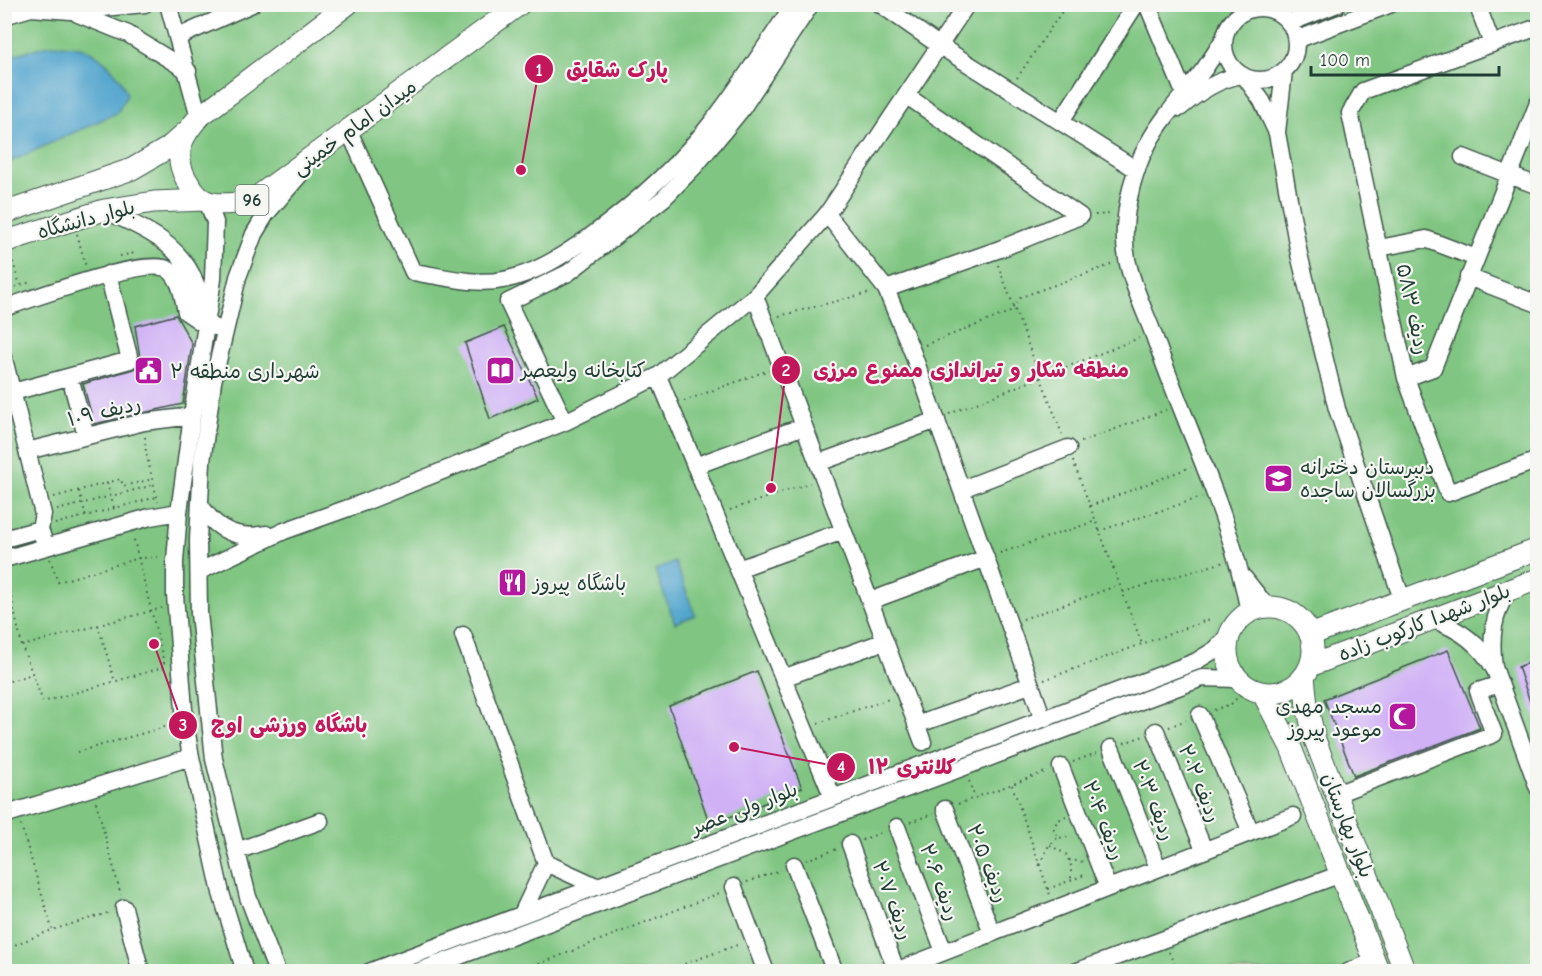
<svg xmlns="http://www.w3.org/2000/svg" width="1542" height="976" font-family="'Comic Neue','Playpen Sans Arabic',sans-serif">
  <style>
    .green { fill: #80c682; stroke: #50825b; stroke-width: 1.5 }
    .water { fill: #53a5ce; stroke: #397181; stroke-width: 1.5 }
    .building { fill: #d0b1f6 }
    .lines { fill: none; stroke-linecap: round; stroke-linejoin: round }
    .minor-casing { stroke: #3e5549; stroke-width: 19 }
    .major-casing { stroke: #3e5549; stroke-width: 23 }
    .path { stroke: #3e5549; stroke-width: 2; stroke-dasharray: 1.5 4.5; stroke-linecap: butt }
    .minor { stroke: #fff; stroke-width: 16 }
    .major { stroke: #fff; stroke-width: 21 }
    .labels { text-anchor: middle; stroke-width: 4.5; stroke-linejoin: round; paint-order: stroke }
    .shield { fill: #f6f6f2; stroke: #60746d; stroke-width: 1.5 }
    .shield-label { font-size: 18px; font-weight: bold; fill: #1f3d34 }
    .street-label { font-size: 20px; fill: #1f3d34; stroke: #f6f6f2 }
    .poi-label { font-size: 20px; fill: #1f3d34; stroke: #f6f6f2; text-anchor: start }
    .leader { fill: none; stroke: #c2185b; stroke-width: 2 }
    .callout-dot { fill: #c2185b; stroke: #f6f6f2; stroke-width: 2 }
    .mark-label { font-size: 18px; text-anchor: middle; font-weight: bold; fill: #fff }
    .callout-label { font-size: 21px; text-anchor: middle; font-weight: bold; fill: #c2185b; stroke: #f6f6f2; stroke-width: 4.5; stroke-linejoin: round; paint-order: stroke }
  </style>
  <rect width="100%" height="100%" fill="#f6f6f2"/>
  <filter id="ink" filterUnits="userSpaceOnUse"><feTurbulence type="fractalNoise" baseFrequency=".0167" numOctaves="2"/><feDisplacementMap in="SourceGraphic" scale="12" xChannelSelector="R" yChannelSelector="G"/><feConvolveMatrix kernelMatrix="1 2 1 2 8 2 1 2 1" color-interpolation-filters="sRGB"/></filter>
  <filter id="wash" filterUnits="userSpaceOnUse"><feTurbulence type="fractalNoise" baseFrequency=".008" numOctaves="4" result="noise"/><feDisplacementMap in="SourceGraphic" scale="24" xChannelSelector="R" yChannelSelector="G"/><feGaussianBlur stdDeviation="1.35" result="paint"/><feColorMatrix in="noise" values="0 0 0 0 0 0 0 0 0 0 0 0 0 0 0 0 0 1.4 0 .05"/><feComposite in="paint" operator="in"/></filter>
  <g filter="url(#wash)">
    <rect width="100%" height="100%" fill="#eedfbf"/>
    <!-- green -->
    <path class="green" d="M5 5H1537V971L5 972Z"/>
    <!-- water -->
    <path class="water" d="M49 45C80 45 91 46 113 70 120 78 124 84 127 95L117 113 5 164V57Z
      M675 562 695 615 675 623 655 570Z"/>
    <g id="blocks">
      <!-- building -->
      <path class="building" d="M176 315 192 344 183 404 94 424 83 384 137 368 140 358 135 326Z
        M504 327 538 398 490 419 465 343Z
        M1448 650 1480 728 1354 776 1324 699Z
        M1538 659V718L1536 719 1518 667Z
        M757 671 802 788 710 825 669 706Z"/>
    </g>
  </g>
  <g filter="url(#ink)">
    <use href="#blocks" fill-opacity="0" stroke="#3e5549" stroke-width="1.5"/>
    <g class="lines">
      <defs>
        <path id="minor" d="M168 4 199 117
          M880 4 940 46 1137 170
          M1147 4 1184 93
          M1477 4 1492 44
          M1224 44a36 36 0 1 1 72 0a36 36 0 1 1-72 0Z
          M78 14 128 34 188 71
          M4 16 31 8 71 11 145 4
          M1289 23 1337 4
          M1538 27 1363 91 1350 113 1406 378 1448 493 1538 460
          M178 37 252 4
          M1225 37C1219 47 1212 58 1205 68 1186 93 1163 116 1148 144 1131 174 1120 225 1127 259 1132 285 1144 309 1153 333 1185 426 1231 515 1249 612
          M1296 40 1391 4
          M1245 77 1262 101 1277 133 1299 254 1337 409 1402 599
          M907 96 1080 216
          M1180 108C1197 93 1219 79 1242 75
          M1061 121 1136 4
          M349 131 413 272C441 276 475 286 503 280 535 274 562 256 588 238 635 204 681 163 716 117 744 81 768 42 794 4
          M1277 132 1284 71
          M1463 157 1538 186
          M207 201 215 222 213 279 192 416 179 512 175 561V595L185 722 191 757 221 893 245 972
          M104 210C141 227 180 242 196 284 199 294 201 306 203 316
          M827 214 886 289 912 351 1043 719
          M1379 248 1426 239 1476 258
          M1468 277 1538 304
          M886 289 1000 249 1080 216
          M755 296 923 742
          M4 308C32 299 149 255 169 270 181 279 183 298 186 312L205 325 215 327
          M4 359 43 514 40 529 46 547
          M658 376 833 798
          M70 377 86 436
          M1406 378 1433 368 1538 103
          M13 392 130 360 108 274
          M565 422 508 302 568 273 664 198 696 165 741 110 811 4
          M27 451 144 422 192 416
          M818 463 937 420
          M695 466 804 426
          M962 489 1068 448
          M200 504C215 530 237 540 266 534
          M4 539 40 529
          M4 559 150 517 179 512
          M738 569 843 531
          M200 571 284 531 365 502 565 422 658 376 755 296 827 214 967 4
          M1244 578 1267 607
          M870 601 986 558
          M1433 620C1461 629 1481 645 1495 670L1538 788
          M463 635 546 863 522 914
          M1494 667C1490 637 1493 614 1509 589
          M783 678 885 641
          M1200 715 1251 832
          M916 725 1030 685
          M1156 731 1204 850
          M1111 748 1158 868
          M1061 767 1108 888
          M1336 794 1494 734 1478 691 1500 684
          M945 809 992 933
          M4 815 191 757
          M897 827 944 952
          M850 844 896 970
          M237 851 320 821
          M546 863 596 886
          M794 865 835 972
          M734 887 766 972
          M124 908 141 972
          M277 972 248 897 214 759 199 613 198 540 202 462 213 382 238 277 254 234 266 214 302 172
          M369 972 1195 662 1216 649 1229 635
          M417 972 1202 678 1238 679
          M893 972 1293 816
          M1075 972 1341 874
          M1348 972 1375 961"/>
        <path id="major" d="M348 4 199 117C181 137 173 154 186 179 190 186 197 197 204 200 216 207 243 203 254 199L520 4
          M4 213 132 169 168 148 187 131
          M4 242 104 210 154 202 204 200
          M1227 650a43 43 0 1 1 86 0a43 43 0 1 1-86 0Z
          M1310 635 1538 549
          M1310 666 1538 579
          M1304 676 1307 706 1315 740 1405 972
          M1262 692 1291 748 1379 972"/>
      </defs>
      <!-- minor casing -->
      <use href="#minor" class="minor-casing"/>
      <!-- major casing -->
      <use href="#major" class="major-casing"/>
      <!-- path -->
      <path class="path" d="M1017 78 1067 4
        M1095 215 1113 214
        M77 234 86 267
        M11 256 20 285
        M120 256 135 253
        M998 265 1062 434
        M4 290 31 282
        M779 316 872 292
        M925 345 1010 312 1021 297 1113 264
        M684 401 769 370
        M949 414 1139 338
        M145 437 146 453 158 502
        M1081 442 1166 410
        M1073 461 1142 644
        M107 483 114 508
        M79 491 86 516
        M54 497 121 479 123 486 153 479
        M1090 506 1191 467
        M57 510 154 485
        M730 510 810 483
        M55 524 157 497
        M1099 531 1202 497
        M1000 553 1096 521
        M50 559 58 582 139 558 160 557
        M6 574 22 646 43 702 165 667 133 536
        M1123 592 1224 562
        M1023 619 1119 585
        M98 625 115 682
        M22 646 162 608
        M1044 680 1210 619
        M4 683 32 674
        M1214 710 1231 704 1242 693
        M818 723 892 698
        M1169 727 1186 720
        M1124 743 1144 736
        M77 752 172 725
        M1073 762 1099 752
        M969 781 975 798
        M1012 785 1050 895
        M96 802 121 895
        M958 804 1048 771
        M1066 816 1057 821 1054 829 1058 837 1062 838 1072 836
        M910 822 933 814
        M21 825 52 929
        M862 840 885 831
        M1050 845 1067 855 1071 866V879
        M806 860 837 849
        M1069 860 1084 862
        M1040 864 1048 847 1058 837
        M747 882 781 870
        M1048 889 1087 874
        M4 949 52 930 111 912
        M1169 952 1177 972
        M525 972 524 970 722 892
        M662 972 740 944"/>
      <!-- minor -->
      <use href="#minor" class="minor"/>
      <!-- major -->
      <use href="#major" class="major"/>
    </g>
  </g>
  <!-- icons -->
  <defs>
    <symbol id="library-square" viewBox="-11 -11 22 22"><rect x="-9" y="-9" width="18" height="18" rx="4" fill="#b5179e" stroke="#f6f6f2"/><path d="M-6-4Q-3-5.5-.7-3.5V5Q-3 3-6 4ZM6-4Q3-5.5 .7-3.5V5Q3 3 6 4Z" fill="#fff"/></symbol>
    <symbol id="civic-square" viewBox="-11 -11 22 22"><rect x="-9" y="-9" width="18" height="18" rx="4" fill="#b5179e" stroke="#f6f6f2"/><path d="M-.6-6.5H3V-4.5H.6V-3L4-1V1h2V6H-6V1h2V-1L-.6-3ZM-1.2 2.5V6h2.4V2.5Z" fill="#fff"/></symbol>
    <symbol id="school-square" viewBox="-11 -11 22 22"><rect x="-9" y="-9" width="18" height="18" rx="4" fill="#b5179e" stroke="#f6f6f2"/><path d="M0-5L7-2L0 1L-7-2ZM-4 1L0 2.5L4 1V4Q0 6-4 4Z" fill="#fff"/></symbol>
    <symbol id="restaurant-square" viewBox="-11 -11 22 22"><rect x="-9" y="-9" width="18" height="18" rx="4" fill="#b5179e" stroke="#f6f6f2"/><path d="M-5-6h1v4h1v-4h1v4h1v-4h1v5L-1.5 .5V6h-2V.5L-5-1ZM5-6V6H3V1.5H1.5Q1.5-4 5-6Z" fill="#fff"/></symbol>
    <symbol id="mosque-square" viewBox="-11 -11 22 22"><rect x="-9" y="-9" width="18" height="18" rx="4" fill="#b5179e" stroke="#f6f6f2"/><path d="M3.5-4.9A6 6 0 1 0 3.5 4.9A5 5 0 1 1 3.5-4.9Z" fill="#fff"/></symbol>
  </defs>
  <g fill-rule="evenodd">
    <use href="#library-square" x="484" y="354" width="33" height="33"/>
    <use href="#civic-square" x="132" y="354" width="33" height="33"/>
    <use href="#school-square" x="1262" y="462" width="33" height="33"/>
    <use href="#restaurant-square" x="496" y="566" width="33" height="33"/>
    <use href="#mosque-square" x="1386" y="700" width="33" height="33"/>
  </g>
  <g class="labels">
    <!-- shield labels -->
    <rect class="shield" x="235.5" y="185" width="33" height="30" rx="4.5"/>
    <g class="shield-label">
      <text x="252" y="206">96</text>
    </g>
    <!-- street labels -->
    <g class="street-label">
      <text transform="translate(354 127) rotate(-36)" y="7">میدان امام خمینی</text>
      <text transform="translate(86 219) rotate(-15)" y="7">بلوار دانشگاه</text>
      <text transform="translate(1413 309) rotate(78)" y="7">ردیف ۵۸۳</text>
      <text transform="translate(104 411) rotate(-13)" y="7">ردیف ۱۰۹</text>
      <text transform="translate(1424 622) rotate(-21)" y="7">بلوار شهدا کارکوب زاده</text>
      <text transform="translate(1200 783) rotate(68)" y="7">ردیف ۲۰۲</text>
      <text transform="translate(1154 800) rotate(69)" y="7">ردیف ۲۰۳</text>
      <text transform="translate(744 808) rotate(-21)" y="7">بلوار ولی عصر</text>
      <text transform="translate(1104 820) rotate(69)" y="7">ردیف ۲۰۴</text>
      <text transform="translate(1348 825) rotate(69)" y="7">بلوار بهارستان</text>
      <text transform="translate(988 863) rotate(69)" y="7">ردیف ۲۰۵</text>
      <text transform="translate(940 882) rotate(70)" y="7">ردیف ۲۰۶</text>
      <text transform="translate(893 900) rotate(70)" y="7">ردیف ۲۰۷</text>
    </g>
    <!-- poi labels -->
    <g class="poi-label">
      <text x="521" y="377">کتابخانه ولیعصر</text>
      <text x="170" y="378">شهرداری منطقه ۲</text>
      <text x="1300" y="474">دبیرستان دخترانه<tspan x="1300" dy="23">بزرگسالان ساجده</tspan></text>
      <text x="533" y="590">باشگاه پیروز</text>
      <text x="1382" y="713" text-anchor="end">مسجد مهدی<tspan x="1382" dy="23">موعود پیروز</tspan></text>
    </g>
  </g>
  <!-- callouts -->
  <path class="leader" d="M521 170L539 69M771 488L786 370M154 644L183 725M734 747L841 767"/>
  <g class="callout-dot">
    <circle cx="521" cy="170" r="6"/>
    <circle cx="771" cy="488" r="6"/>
    <circle cx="154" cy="644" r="6"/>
    <circle cx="734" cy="747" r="6"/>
    <circle cx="539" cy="69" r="15"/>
    <circle cx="786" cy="370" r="15"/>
    <circle cx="183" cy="725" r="15"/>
    <circle cx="841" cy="767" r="15"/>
  </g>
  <g class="mark-label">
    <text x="539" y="76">1</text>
    <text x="786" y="376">2</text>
    <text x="183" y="731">3</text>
    <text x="841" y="773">4</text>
  </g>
  <g class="callout-label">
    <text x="617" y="77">پارک شقایق</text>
    <text x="971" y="377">منطقه شکار و تیراندازی ممنوع مرزی</text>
    <text x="289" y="732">باشگاه ورزشی اوج</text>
    <text x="912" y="774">کلانتری ۱۲</text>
  </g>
  <!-- margin -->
  <rect width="1542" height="976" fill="none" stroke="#f6f6f2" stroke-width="24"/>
  <!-- scale -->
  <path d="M1311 66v9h188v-9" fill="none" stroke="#1f3d34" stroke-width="3"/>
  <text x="1320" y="66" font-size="18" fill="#1f3d34" stroke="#f6f6f2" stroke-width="4.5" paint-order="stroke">100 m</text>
</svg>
